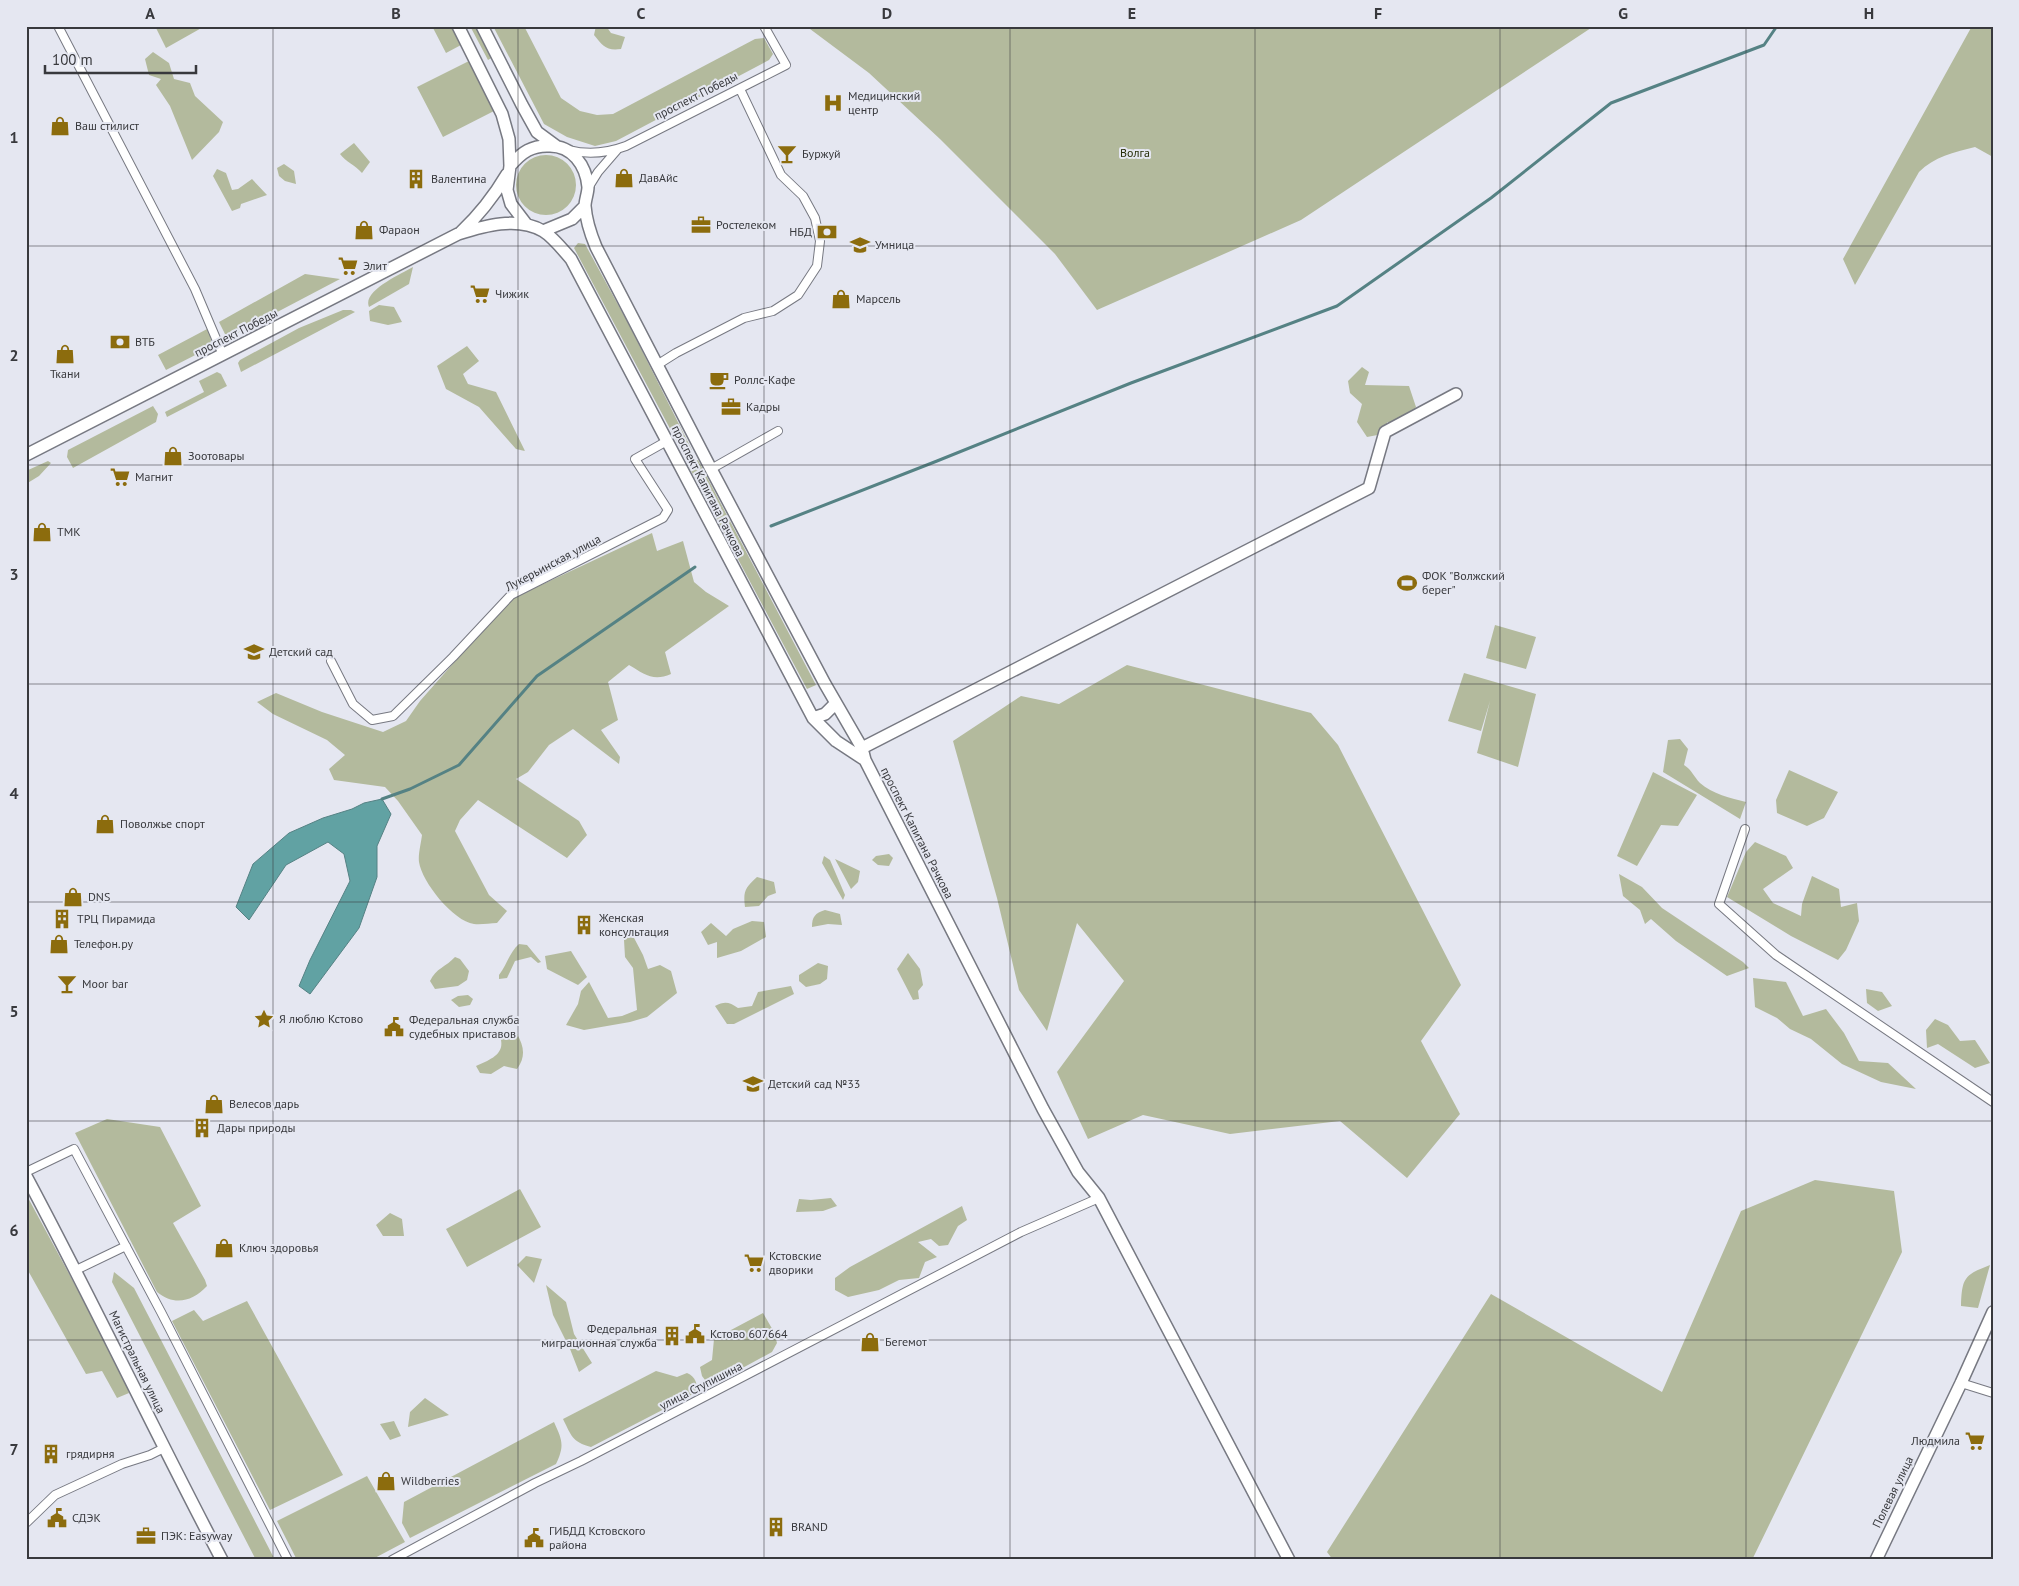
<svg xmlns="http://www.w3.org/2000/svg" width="2019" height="1586" font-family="'PT Sans',sans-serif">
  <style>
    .green { fill: #b3ba9d }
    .water { fill: #61a2a3; stroke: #558284 }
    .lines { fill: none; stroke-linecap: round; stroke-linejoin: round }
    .stream { stroke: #558284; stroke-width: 3 }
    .street-casing { stroke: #777982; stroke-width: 10 }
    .secondary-casing { stroke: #777982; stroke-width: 14 }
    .street { stroke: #fff; stroke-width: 8 }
    .secondary { stroke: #fff; stroke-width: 11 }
    .grid { fill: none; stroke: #38393d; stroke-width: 1; stroke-opacity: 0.55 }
    .labels { text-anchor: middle; stroke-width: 4; stroke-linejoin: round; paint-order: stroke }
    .street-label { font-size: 12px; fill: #38393d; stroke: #e5e7f1 }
    .poi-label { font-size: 12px; fill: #38393d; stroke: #e5e7f1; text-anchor: start }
    .park-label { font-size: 12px; fill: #262d07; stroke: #e5e7f1 }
    .neatline { fill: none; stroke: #38393d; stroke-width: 2 }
    .grid-label { font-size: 16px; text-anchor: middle; font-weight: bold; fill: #38393d }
  </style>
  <rect width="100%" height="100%" fill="#e5e7f1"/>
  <!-- green -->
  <path class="green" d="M155 26H205L166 48Z
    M432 26H452L461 45 446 53Z
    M470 26H476L493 57 488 60Z
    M493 26H524L561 98 580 111 597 115 613 114 755 39 764 38 773 54 769 60 616 141 595 146 567 137 544 124Z
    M596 26H606L611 33 625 37 621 49C606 51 603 46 594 35Z
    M806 26H1594L1301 220 1097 310 1055 254 940 139 869 73Z
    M1972 26H1993V157L1975 147C1954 152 1934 157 1919 172L1855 285 1843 259Z
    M153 52 169 63 174 79 190 83 195 96 223 122 219 132 192 160 170 106 156 85 161 79 149 75 145 59Z
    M469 61 494 111 443 137 417 87Z
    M354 143 370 162 362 173C355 165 346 162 340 154Z
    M516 185a30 30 0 1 1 60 0a30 30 0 1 1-60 0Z
    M284 164 294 171 296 184 285 181 279 176 277 168Z
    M217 169 226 173 232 190 238 189 252 179 267 195 241 204 240 208 232 211 213 176Z
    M578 243 585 244 628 323 692 450 684 455 574 248Z
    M413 267 409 284 369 307C362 291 401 274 413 267Z
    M305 274 340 279 230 337 226 336 219 322Z
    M379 305 394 307 402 322 388 325 370 321 369 311Z
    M343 310H351L355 312 241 372 238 363 240 360 299 328Z
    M209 328 211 340 209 348 166 370 158 355Z
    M467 346 479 361 463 374 468 384 496 392 525 451 516 449 479 407 446 389 437 366Z
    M1362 367 1369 372 1365 385 1409 386 1416 407 1400 429 1387 422 1388 433 1367 437 1357 422 1362 404 1350 393 1348 381Z
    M217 372 221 374 227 386 167 417 165 412 204 392 199 381Z
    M153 406 158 414 156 422 73 468 67 457 68 450Z
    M698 460 816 685 807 689 688 465Z
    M48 461 51 463 39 476 26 484V471Z
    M652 533 657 551 683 541 694 582 706 592 729 606 665 652 671 674C653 682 644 674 629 665L608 682 618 720 601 730 620 757 619 764 573 729 549 745 528 772 516 779 579 821 587 835 567 858 478 800 460 820 455 831 489 895 507 911 497 923C490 923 481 925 474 924 453 921 422 882 419 862 418 855 421 843 422 835L398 801 385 787 334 780 329 769 345 755 327 740 273 714 257 702 276 693 322 712 383 732 406 721 420 701 509 600Z
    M1495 625 1536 637 1526 669 1486 658Z
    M1127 665 1311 713 1338 745 1461 985 1421 1041 1460 1114 1407 1178 1340 1121 1230 1134 1143 1115 1088 1139 1057 1072 1124 981 1077 923 1047 1031 1019 990 997 898 953 741 1021 696 1059 704Z
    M1464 673 1536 694 1518 767 1477 753 1490 701 1481 731 1448 721Z
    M1680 739 1688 749 1684 765C1692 770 1694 777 1700 783 1712 794 1731 798 1746 802L1740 819 1663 772 1668 740Z
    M1789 770 1838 792 1824 818 1807 826 1777 813 1776 800Z
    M1653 772 1697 795 1678 826 1661 825 1637 866 1617 856Z
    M1755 842 1786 856 1793 868 1763 889 1773 903 1801 916 1802 904 1812 876 1839 889 1841 907 1857 903 1859 921 1846 950 1838 960 1791 936 1727 897 1746 852Z
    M889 854 893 858 889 866 878 865 872 860 876 856Z
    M824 856 830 860 845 895 843 900 822 863Z
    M835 859 860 871 858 882 851 889Z
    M1619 874 1642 887 1662 908 1743 962 1749 968 1727 976 1676 941 1651 919 1645 924 1640 910 1623 896Z
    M757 877 774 882 776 893 768 896 759 906 745 907C743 891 745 888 757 877Z
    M825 910 840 914 842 925 828 924 812 927C812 917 815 913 825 910Z
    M752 921 764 922 766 937 741 951 717 958V942L708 945 701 932 711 923 726 936 733 929Z
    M628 936H633L643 955 648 969 660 965 671 971 677 993 647 1017 630 1022 584 1030 566 1025 578 1004 581 991 589 982 608 1018 622 1016 637 1010 633 968 625 957 624 940Z
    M519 944 527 945 541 962 538 963 531 957 515 961 507 978 499 979V975C507 965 509 953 519 944Z
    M571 951 587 977 578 985 547 969 545 956Z
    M908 953 920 969 923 985 918 991 919 999 913 1000 897 969Z
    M455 957 460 959 469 971 467 980 458 986 435 989 430 981C436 968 446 967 455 957Z
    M818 963 828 966 827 979 820 984 806 987 799 981V975Z
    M1753 978 1786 982 1803 1016 1826 1009 1844 1033 1859 1061 1888 1063 1916 1089 1881 1082 1842 1064 1811 1039 1790 1029 1777 1018 1755 1007Z
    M791 986 794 994 734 1024H727L715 1006C725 1001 729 1002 738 1008L752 1006 758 992Z
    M1866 989 1882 992 1892 1006 1878 1011 1867 1003Z
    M468 995 473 999 470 1005 459 1007 451 1000 458 996Z
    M1935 1019 1948 1025 1960 1041 1975 1040 1990 1063 1975 1068 1938 1044 1927 1048 1926 1030Z
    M486 1031H510L517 1034C524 1046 526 1057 517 1069L504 1066 491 1074 480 1073 476 1066C489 1060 504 1055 501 1040L479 1037Z
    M107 1119 160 1127 201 1206 173 1223 205 1280 207 1286C192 1302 174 1306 157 1292L75 1133Z
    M1815 1180 1894 1191 1902 1252 1752 1560H1333L1327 1552 1491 1294 1662 1392 1741 1211Z
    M520 1189 541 1227 467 1267 446 1229Z
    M26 1194 123 1374 129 1393 117 1398 102 1371 86 1374 26 1267Z
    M831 1198 837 1206 823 1211 796 1212 799 1199 811 1200Z
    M962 1206 967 1220 958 1226 948 1245 939 1246 931 1239 918 1242 937 1257 925 1262 919 1278 899 1280 879 1290 848 1297 835 1290V1278L850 1267Z
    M390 1213 402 1219 404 1236H383L376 1225Z
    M526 1256 542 1259 534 1283 517 1265Z
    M1990 1265 1978 1308 1961 1306C1962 1278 1964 1275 1990 1265Z
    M114 1272 134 1288 275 1560H256L112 1282Z
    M546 1285 566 1302 574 1334 592 1363 579 1372 570 1349 553 1315Z
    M247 1301 343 1475 270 1510 172 1321 194 1310 203 1321Z
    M763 1313 774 1332 777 1343 772 1352 715 1383 708 1384 702 1376 700 1367 712 1360 714 1339Z
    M656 1371 677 1377 687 1373C696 1377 697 1383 697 1392L591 1447C572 1442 571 1435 563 1419Z
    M425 1398 449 1415 408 1427 410 1412Z
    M394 1421 401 1436 390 1440 380 1424Z
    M554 1422C562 1440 565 1445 556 1464L410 1538 402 1523 404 1502Z
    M367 1476 405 1542 371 1560H297L277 1521Z"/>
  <!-- water -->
  <path class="water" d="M382 799 391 814 377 846V877L359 928 310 994 299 986 310 960 350 881 344 854 328 842 286 865 249 920 236 907 253 864 289 833 323 818 352 809 364 803Z"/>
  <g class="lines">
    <!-- stream -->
    <path class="stream" d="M771 526 937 461 1131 383 1337 306 1491 198 1611 103 1764 45 1777 26
      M382 799 410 789 459 765 537 676 695 567"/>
    <defs>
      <path id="street" d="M58 26 195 289 223 355
        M569 150C588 155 607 153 626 146L786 65 764 26
        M588 188 598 172 617 150
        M657 365 676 353 744 318 773 311 798 295 817 266 820 241 815 218 803 196 781 175 740 89
        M711 469 778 431
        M331 661 353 704 372 720 393 716 453 657 511 595 663 518 668 510 635 459 667 441
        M1745 829 1719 904 1776 955 1993 1102
        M26 1172 74 1149 161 1312 288 1560
        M76 1270 126 1246
        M1961 1383 1993 1393
        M26 1523 55 1495 122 1464 150 1455 164 1448
        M392 1560 535 1483 581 1461 1021 1232 1099 1198"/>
      <path id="secondary" d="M458 26 502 114 509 139 510 166 507 190 511 204 527 225
        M482 26 522 105 537 132 556 146
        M510 166C522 152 532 145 550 146 572 146 586 165 588 187 588 193 585 200 585 206 586 220 591 235 596 247L711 469 825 684 862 748 865 760
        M543 231 572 219 585 206
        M461 232C480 214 494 196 507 174
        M26 455 458 234C484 226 517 216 543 231 553 237 563 250 571 259L813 718 836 741 865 760 1043 1109 1078 1172 1099 1198 1289 1560
        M813 718 825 714 836 703
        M862 748 1369 488 1385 432 1456 394
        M26 1176C94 1303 155 1433 222 1560
        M1876 1560 1961 1383 1993 1312"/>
    </defs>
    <!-- street casing -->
    <use href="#street" class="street-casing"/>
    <!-- secondary casing -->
    <use href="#secondary" class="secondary-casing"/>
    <!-- street -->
    <use href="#street" class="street"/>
    <!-- secondary -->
    <use href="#secondary" class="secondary"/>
  </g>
  <!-- grid -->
  <path class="grid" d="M273 26V1560M518 26V1560M764 26V1560M1010 26V1560M1255 26V1560M1500 26V1560M1746 26V1560M26 246H1993M26 465H1993M26 684H1993M26 902H1993M26 1121H1993M26 1340H1993"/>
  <!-- icons -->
  <defs>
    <symbol id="hospital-bare" viewBox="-9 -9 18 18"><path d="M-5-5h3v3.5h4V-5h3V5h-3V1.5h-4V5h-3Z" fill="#8c6c0d" stroke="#e5e7f1" stroke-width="2.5" paint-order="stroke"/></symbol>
    <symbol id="shop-bare" viewBox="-9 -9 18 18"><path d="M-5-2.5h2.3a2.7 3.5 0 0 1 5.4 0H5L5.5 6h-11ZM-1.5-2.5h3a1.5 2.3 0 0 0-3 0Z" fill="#8c6c0d" stroke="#e5e7f1" stroke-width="2.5" paint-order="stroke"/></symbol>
    <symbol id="bar-bare" viewBox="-9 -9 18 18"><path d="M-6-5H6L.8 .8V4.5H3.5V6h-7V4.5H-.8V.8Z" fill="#8c6c0d" stroke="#e5e7f1" stroke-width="2.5" paint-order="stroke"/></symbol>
    <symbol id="building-bare" viewBox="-9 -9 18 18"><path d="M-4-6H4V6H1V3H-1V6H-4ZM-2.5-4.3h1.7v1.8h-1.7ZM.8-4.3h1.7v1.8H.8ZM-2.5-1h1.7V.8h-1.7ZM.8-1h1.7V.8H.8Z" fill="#8c6c0d" stroke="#e5e7f1" stroke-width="2.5" paint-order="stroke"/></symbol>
    <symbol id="office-bare" viewBox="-9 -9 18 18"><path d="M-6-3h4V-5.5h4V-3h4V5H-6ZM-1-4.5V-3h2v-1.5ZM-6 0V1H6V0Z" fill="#8c6c0d" stroke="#e5e7f1" stroke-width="2.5" paint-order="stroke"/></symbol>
    <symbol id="bank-bare" viewBox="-9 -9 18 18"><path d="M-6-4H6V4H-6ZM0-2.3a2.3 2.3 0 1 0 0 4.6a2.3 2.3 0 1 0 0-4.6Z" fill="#8c6c0d" stroke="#e5e7f1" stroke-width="2.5" paint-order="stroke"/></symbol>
    <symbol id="school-bare" viewBox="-9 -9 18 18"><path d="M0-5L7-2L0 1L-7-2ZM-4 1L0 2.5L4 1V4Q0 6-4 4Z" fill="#8c6c0d" stroke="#e5e7f1" stroke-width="2.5" paint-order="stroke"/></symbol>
    <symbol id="supermarket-bare" viewBox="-9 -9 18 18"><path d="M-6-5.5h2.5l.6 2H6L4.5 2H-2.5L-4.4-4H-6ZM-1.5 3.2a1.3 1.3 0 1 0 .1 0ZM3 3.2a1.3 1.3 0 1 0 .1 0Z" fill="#8c6c0d" stroke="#e5e7f1" stroke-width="2.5" paint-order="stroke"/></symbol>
    <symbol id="cafe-bare" viewBox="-9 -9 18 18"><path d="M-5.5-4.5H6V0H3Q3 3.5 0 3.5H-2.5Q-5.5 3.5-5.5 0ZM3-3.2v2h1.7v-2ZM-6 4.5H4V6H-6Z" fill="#8c6c0d" stroke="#e5e7f1" stroke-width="2.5" paint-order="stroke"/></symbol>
    <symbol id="stadium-bare" viewBox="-9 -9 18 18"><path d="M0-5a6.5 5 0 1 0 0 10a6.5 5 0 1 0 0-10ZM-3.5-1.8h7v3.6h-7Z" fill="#8c6c0d" stroke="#e5e7f1" stroke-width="2.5" paint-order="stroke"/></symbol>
    <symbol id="sight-bare" viewBox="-9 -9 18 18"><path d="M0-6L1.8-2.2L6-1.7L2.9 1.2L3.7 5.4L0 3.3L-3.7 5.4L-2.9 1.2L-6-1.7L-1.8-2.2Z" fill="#8c6c0d" stroke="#e5e7f1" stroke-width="2.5" paint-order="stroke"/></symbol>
    <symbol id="civic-bare" viewBox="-9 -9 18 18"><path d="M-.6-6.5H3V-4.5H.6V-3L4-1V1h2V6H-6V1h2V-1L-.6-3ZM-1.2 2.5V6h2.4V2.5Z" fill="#8c6c0d" stroke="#e5e7f1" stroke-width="2.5" paint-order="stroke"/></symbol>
  </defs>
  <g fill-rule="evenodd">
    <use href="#hospital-bare" x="819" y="89" width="28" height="28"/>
    <use href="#shop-bare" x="46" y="112" width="28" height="28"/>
    <use href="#bar-bare" x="773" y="140" width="28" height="28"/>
    <use href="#shop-bare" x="610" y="164" width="28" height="28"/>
    <use href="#building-bare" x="402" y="165" width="28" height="28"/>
    <use href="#office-bare" x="687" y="211" width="28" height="28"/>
    <use href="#shop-bare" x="350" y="216" width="28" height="28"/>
    <use href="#bank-bare" x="813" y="218" width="28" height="28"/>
    <use href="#school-bare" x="846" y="231" width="28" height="28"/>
    <use href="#supermarket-bare" x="334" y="252" width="28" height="28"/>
    <use href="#supermarket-bare" x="466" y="280" width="28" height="28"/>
    <use href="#shop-bare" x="827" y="285" width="28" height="28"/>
    <use href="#bank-bare" x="106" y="328" width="28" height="28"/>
    <use href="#shop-bare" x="51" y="340" width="28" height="28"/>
    <use href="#cafe-bare" x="705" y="366" width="28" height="28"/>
    <use href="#office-bare" x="717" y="393" width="28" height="28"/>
    <use href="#shop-bare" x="159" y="442" width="28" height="28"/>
    <use href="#supermarket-bare" x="106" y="463" width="28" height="28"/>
    <use href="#shop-bare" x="28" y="518" width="28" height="28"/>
    <use href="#stadium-bare" x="1393" y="569" width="28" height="28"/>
    <use href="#school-bare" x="240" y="638" width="28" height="28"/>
    <use href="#shop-bare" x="91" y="810" width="28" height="28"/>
    <use href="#shop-bare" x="59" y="883" width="28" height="28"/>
    <use href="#building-bare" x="48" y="905" width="28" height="28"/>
    <use href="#building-bare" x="570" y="911" width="28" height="28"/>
    <use href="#shop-bare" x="45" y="930" width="28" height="28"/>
    <use href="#bar-bare" x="53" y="970" width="28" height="28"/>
    <use href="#sight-bare" x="250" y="1005" width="28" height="28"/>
    <use href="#civic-bare" x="380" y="1013" width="28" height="28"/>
    <use href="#school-bare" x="739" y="1070" width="28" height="28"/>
    <use href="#shop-bare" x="200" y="1090" width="28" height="28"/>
    <use href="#building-bare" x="188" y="1114" width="28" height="28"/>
    <use href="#shop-bare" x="210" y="1234" width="28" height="28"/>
    <use href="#supermarket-bare" x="740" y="1249" width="28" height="28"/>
    <use href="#civic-bare" x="681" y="1320" width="28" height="28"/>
    <use href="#building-bare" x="658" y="1322" width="28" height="28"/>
    <use href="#shop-bare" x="856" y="1328" width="28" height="28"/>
    <use href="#supermarket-bare" x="1961" y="1427" width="28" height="28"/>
    <use href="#building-bare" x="37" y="1440" width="28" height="28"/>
    <use href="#shop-bare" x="372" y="1467" width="28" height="28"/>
    <use href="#civic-bare" x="43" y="1504" width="28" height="28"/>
    <use href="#building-bare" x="762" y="1513" width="28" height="28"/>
    <use href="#office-bare" x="132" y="1522" width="28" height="28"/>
    <use href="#civic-bare" x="520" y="1524" width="28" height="28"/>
  </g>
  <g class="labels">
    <!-- street labels -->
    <g class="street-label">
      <text transform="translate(696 96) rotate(-27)" y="4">проспект Победы</text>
      <text transform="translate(236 333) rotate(-27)" y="4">проспект Победы</text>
      <text transform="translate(708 491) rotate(63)" y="4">проспект Капитана Рачкова</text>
      <text transform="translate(553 563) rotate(-28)" y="4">Лукерьинская улица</text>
      <text transform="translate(917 833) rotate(63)" y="4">проспект Капитана Рачкова</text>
      <text transform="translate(137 1362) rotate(64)" y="4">Магистральная улица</text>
      <text transform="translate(701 1386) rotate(-27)" y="4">улица Ступишина</text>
      <text transform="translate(1893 1492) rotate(-64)" y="4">Полевая улица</text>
    </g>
    <!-- poi labels -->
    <g class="poi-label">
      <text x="848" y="100">Медицинский<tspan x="848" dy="14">центр</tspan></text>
      <text x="75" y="130">Ваш стилист</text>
      <text x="802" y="158">Буржуй</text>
      <text x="639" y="182">ДавАйс</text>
      <text x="431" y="183">Валентина</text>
      <text x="716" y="229">Ростелеком</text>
      <text x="379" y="234">Фараон</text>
      <text x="812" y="236" text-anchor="end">НБД</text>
      <text x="875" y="249">Умница</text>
      <text x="363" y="270">Элит</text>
      <text x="495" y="298">Чижик</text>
      <text x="856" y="303">Марсель</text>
      <text x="135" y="346">ВТБ</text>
      <text x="65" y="378" text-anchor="middle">Ткани</text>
      <text x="734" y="384">Роллс-Кафе</text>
      <text x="746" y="411">Кадры</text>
      <text x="188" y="460">Зоотовары</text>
      <text x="135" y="481">Магнит</text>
      <text x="57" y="536">ТМК</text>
      <text x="1422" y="580">ФОК "Волжский<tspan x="1422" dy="14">берег"</tspan></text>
      <text x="269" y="656">Детский сад</text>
      <text x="120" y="828">Поволжье спорт</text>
      <text x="88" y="901">DNS</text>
      <text x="599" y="922">Женская<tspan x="599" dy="14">консультация</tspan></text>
      <text x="77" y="923">ТРЦ Пирамида</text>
      <text x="74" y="948">Телефон.ру</text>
      <text x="82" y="988">Moor bar</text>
      <text x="279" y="1023">Я люблю Кстово</text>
      <text x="409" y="1024">Федеральная служба<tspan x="409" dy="14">судебных приставов</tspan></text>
      <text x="768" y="1088">Детский сад №33</text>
      <text x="229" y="1108">Велесов дарь</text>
      <text x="217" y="1132">Дары природы</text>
      <text x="239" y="1252">Ключ здоровья</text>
      <text x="769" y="1260">Кстовские<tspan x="769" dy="14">дворики</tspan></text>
      <text x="657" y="1333" text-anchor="end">Федеральная<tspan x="657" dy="14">миграционная служба</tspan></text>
      <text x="710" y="1338">Кстово 607664</text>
      <text x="885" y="1346">Бегемот</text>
      <text x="1960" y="1445" text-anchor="end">Людмила</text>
      <text x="66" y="1458">грядирня</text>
      <text x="401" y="1485">Wildberries</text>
      <text x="72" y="1522">СДЭК</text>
      <text x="791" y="1531">BRAND</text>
      <text x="549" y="1535">ГИБДД Кстовского<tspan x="549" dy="14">района</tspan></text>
      <text x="161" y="1540">ПЭК: Easyway</text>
    </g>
    <!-- park labels -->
    <g class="park-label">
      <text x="1135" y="157">Волга</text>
    </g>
  </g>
  <!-- border -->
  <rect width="2019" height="1586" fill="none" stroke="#e5e7f1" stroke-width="55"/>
  <!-- scale -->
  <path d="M45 65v8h151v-8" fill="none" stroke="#38393d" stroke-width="2.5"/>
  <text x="52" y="65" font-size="15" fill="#38393d" stroke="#e5e7f1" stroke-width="4" paint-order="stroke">100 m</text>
  <rect x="28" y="28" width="1964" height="1530" class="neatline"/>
  <g class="grid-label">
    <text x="150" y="19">A</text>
    <text x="396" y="19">B</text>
    <text x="641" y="19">C</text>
    <text x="887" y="19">D</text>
    <text x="1132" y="19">E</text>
    <text x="1378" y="19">F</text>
    <text x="1623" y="19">G</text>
    <text x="1869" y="19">H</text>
    <text x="14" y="143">1</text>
    <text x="14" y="361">2</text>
    <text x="14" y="580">3</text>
    <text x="14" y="799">4</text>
    <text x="14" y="1017">5</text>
    <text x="14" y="1236">6</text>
    <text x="14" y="1455">7</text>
  </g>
</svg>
